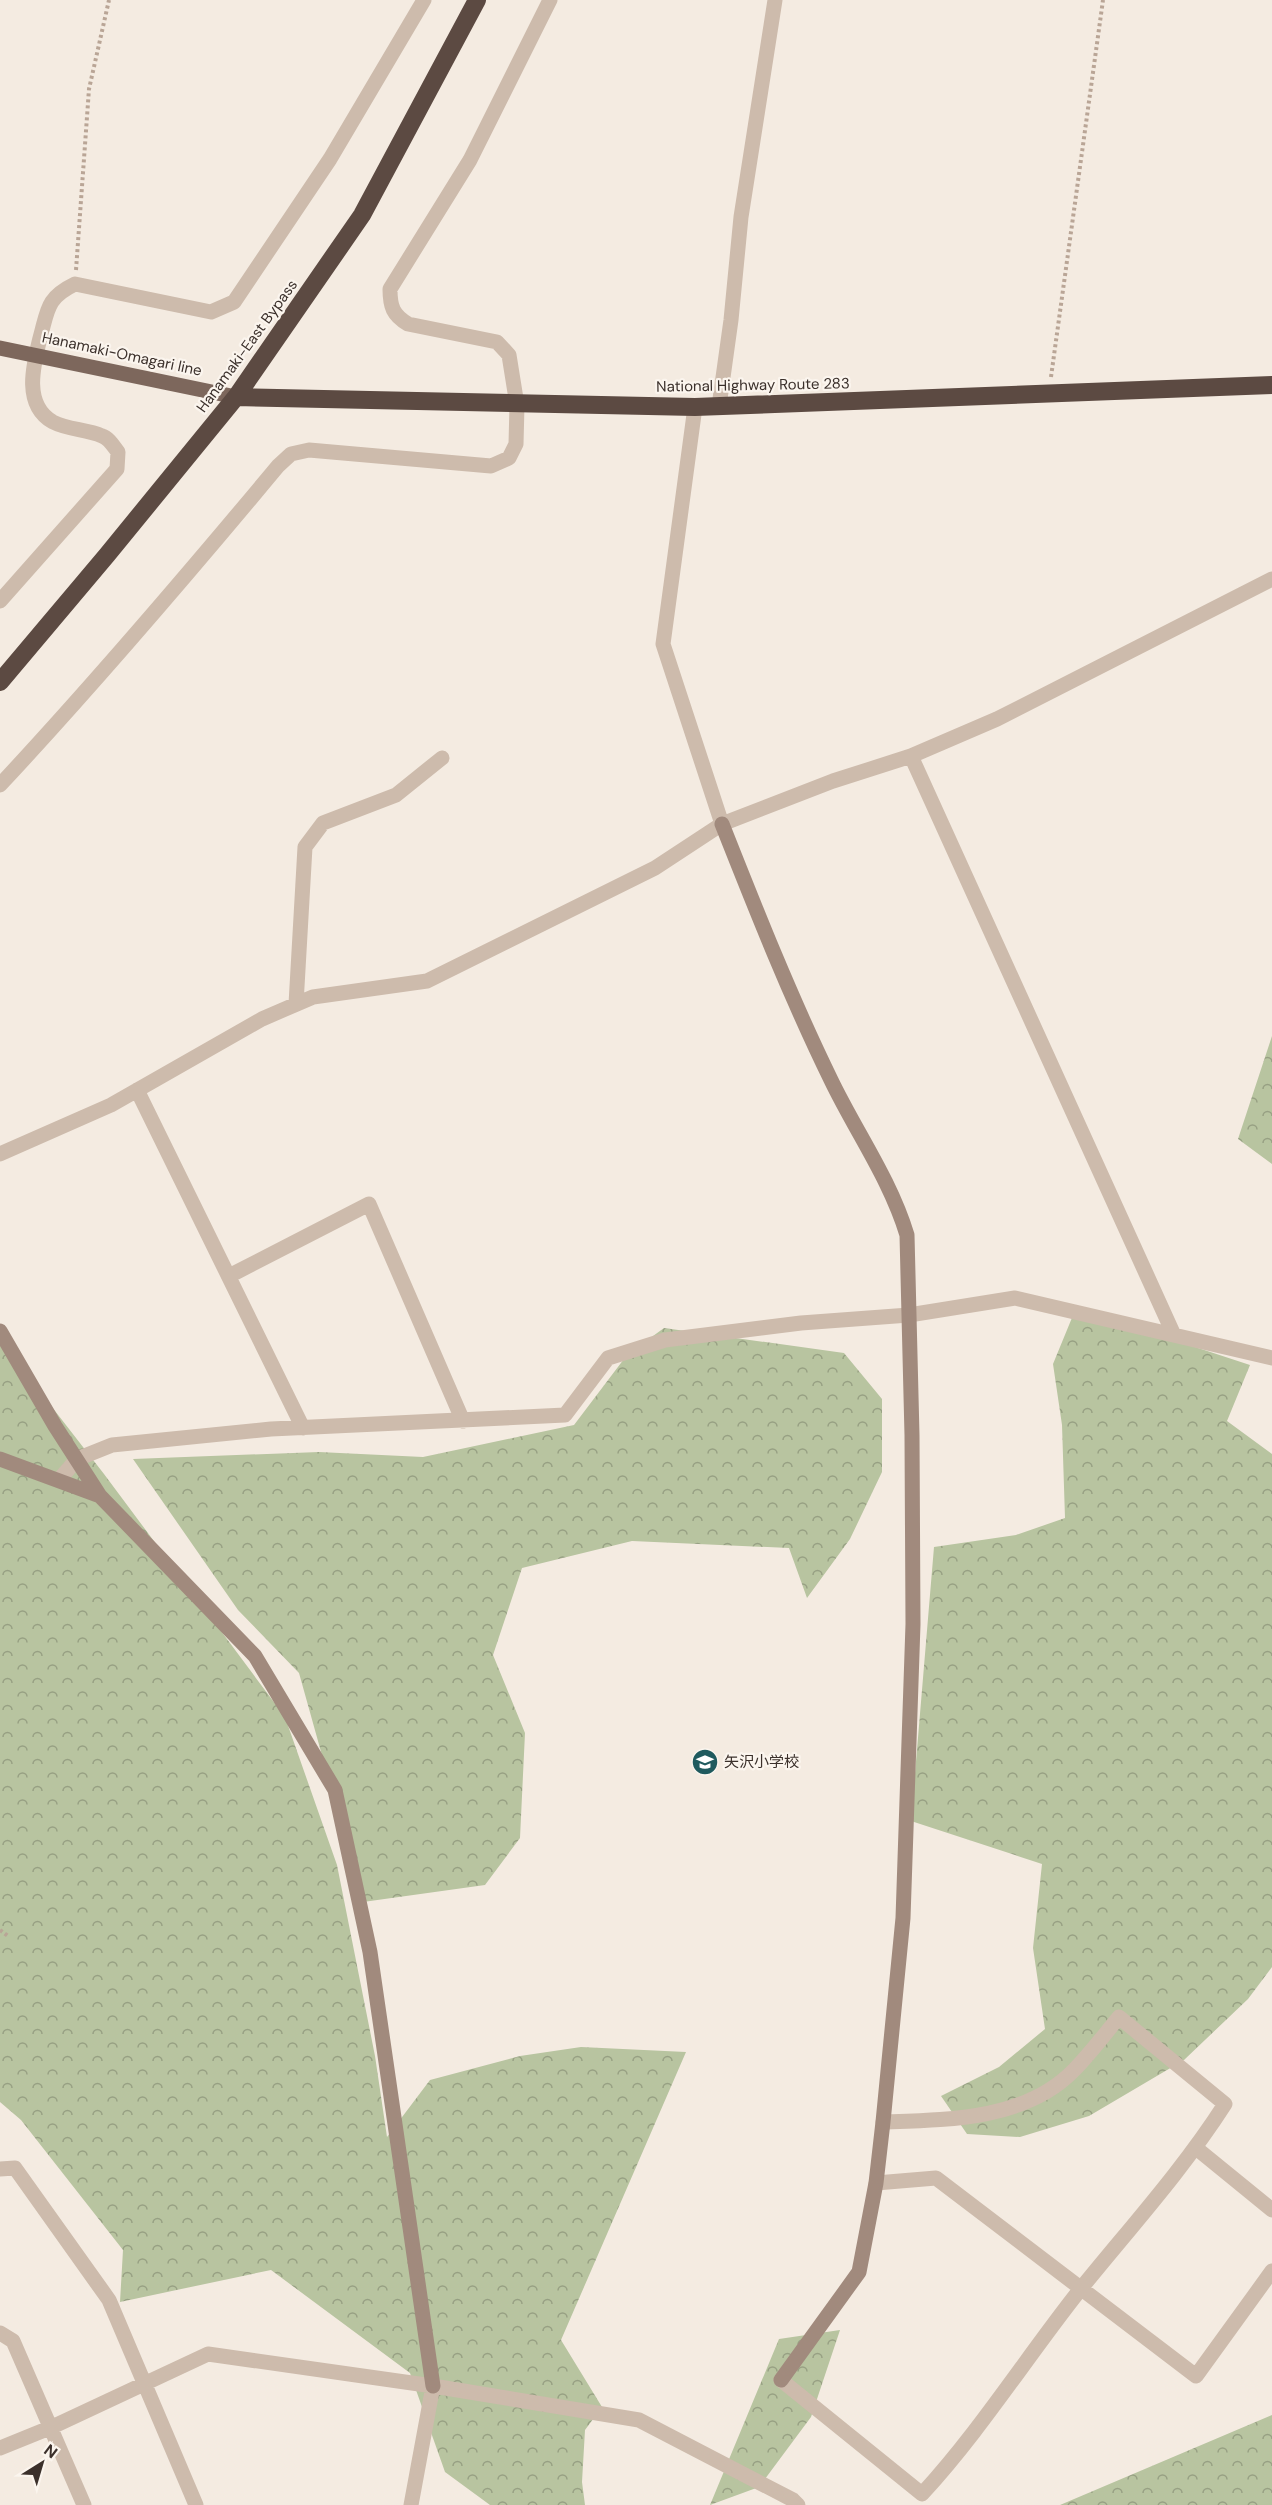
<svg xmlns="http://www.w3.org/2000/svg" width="1272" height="2505" font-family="'DM Sans','Noto Sans JP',sans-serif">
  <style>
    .forest { fill: url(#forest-crowns) }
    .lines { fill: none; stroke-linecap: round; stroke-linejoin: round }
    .path { stroke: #b9a596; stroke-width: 4; stroke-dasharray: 3 3; stroke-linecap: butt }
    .street { stroke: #cdbbac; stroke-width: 15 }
    .secondary { stroke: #a18a7d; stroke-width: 15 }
    .primary { stroke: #7d675c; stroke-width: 15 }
    .highway { stroke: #5c4a42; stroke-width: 18 }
    .labels { text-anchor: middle; stroke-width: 4.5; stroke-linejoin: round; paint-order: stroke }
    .street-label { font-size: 15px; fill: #3b302b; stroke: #fbf5ee }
    .poi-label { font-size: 15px; fill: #3b302b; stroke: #fbf5ee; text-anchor: start }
  </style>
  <defs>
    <pattern id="forest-crowns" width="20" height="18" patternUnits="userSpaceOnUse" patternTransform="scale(1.5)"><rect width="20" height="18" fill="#b8c4a0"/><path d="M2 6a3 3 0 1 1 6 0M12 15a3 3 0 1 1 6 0" fill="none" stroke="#97a083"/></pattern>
  </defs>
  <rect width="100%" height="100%" fill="#f4ebe1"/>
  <!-- forest -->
  <path class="forest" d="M1272 1036V1164L1238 1139Z
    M1076 1308 1250 1365 1227 1421 1272 1454V1967L1248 1999 1184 2060 1089 2116 1020 2137 967 2134 941 2096 999 2067 1045 2029 1033 1948 1042 1864 911 1821 934 1547 1016 1535 1065 1518 1062 1425 1053 1364Z
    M664 1328 844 1353 882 1399V1472L850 1539 807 1598 789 1548 632 1541 522 1568 493 1655 525 1733 520 1838 485 1885 363 1902 299 1673 238 1610 133 1459 319 1452 423 1457 574 1425 627 1355Z
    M0 1335 3 1344 104 1474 285 1717 337 1865 375 2056 387 2137 430 2080 520 2056 581 2047 686 2052 561 2340 602 2407 585 2430 582 2482 585 2505H490L445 2472 410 2373 271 2270 120 2302 123 2250 21 2120 0 2102Z
    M840 2330 811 2417 759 2487 710 2505 779 2339Z
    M1272 2415V2505H1060Z"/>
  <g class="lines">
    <!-- path -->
    <path class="path" d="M76 270 89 89 109 0
      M1051 377 1103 0
      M0 1930 8 1936"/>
    <!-- street -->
    <path class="street" d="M719 406 731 320 741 217 775 0
      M695 407 663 644 722 824
      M0 601 117 469 118 452C114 447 109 438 102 436 87 429 68 430 53 422 23 405 33 366 40 338 48 310 46 298 75 284L211 312 234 302 330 159 424 0
      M911 756 1174 1335
      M0 785C96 682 188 574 278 466L291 454 309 450 491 466 509 458 516 444 517 405 509 355 497 342 408 324C393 315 390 307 390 289L470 160 550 0
      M296 1004 305 847 323 823 396 795 442 758
      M137 1090 303 1428
      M0 1154 111 1105 262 1019 313 997 427 981 655 868 722 824 833 781 911 756 997 719 1272 579
      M229 1276 369 1204 463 1421
      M59 1480 77 1459 112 1445 271 1429 565 1415 608 1358 665 1340 801 1323 909 1315 1015 1298 1272 1358
      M1196 2148 1272 2210
      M0 2169 15 2168 109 2300 196 2505
      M876 2183 936 2178 1196 2376 1272 2271
      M0 2333 13 2341 84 2505
      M781 2380 922 2494C980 2431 1026 2358 1079 2291 1129 2229 1182 2171 1225 2104L1119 2017C1104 2035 1090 2054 1074 2070 1026 2120 947 2120 883 2122
      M0 2448 52 2427 208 2354 433 2386 639 2420 793 2500 798 2505
      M411 2505 433 2386"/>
    <!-- secondary -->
    <path class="secondary" d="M722 824C756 910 790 996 831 1080 856 1132 890 1179 907 1235L912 1435 913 1624 903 1918 883 2122 876 2183 859 2272 781 2380
      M0 1331 55 1426 100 1496
      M0 1459 100 1496 255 1656 335 1790 370 1952 433 2386"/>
    <!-- primary -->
    <path class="primary" d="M0 348 236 397"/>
    <!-- highway -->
    <path class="highway" d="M236 397 695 407 1272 385
      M0 682 107 555 236 397 362 215 477 0"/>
  </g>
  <!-- icons -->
  <defs>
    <symbol id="school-disc" viewBox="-11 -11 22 22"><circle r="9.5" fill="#1f5a5e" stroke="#fbf5ee"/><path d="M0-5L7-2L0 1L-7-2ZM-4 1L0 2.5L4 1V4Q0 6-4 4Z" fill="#fff"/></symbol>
  </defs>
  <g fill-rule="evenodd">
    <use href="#school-disc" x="690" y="1747" width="30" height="30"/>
  </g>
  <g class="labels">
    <!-- street labels -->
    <g class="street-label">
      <text transform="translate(247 346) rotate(-54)" y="5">Hanamaki-East Bypass</text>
      <text transform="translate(122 354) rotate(12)" y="5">Hanamaki-Omagari line</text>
      <text transform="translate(753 385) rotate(-1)" y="5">National Highway Route 283</text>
    </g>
    <!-- poi labels -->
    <g class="poi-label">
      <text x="724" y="1767">矢沢小学校</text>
    </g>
  </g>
  <!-- north arrow -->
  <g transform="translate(42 2463) rotate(37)" stroke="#fbf5ee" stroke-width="4.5" paint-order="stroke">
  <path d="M0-4.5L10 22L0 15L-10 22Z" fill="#3b302b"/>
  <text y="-9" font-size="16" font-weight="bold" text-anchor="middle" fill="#3b302b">N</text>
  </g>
</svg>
